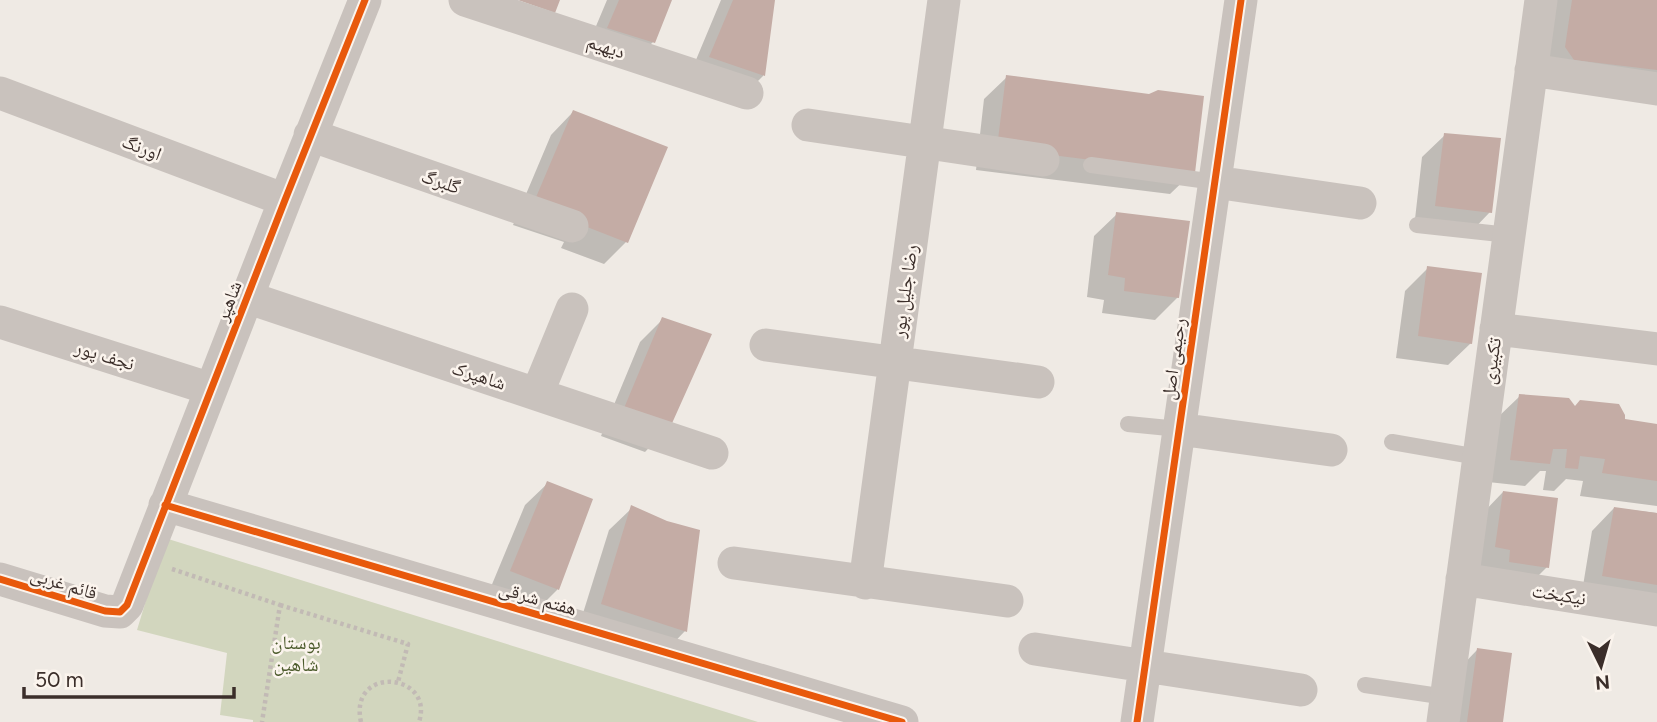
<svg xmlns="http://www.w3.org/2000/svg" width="1657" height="722" font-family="Figtree,'Noto Naskh Arabic',sans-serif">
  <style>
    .green { fill: #d2d6be }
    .shadow { fill: #0003 }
    .building { fill: #c4aca5 }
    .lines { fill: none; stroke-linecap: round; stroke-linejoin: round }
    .path { stroke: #c2bab5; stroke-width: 4.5; stroke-dasharray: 3.5 3.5; stroke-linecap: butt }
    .service { stroke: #c9c2bd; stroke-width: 16 }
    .minor { stroke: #c9c2bd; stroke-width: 33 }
    .cycleway-casing { stroke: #fbf4ed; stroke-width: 11 }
    .cycleway { stroke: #e8590c; stroke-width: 7 }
    .labels { text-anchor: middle; stroke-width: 5; stroke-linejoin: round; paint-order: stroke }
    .street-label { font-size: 19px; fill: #3b2e2a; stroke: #fbf4ed }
    .park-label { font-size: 19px; fill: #4c5b2c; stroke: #fbf4ed }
  </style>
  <rect width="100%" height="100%" fill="#efeae4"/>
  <!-- green -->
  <path class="green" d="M165 538 758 722H253V720L220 715 227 653 137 630Z"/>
  <!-- shadow -->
  <path class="shadow" d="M607 0H670L653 42 631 64 586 50Z
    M721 0H773L763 76 741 98 688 79Z
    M1554 0H1657V95L1543 70Z
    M1007 77 1193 172 1170 194 976 170 984 99Z
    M573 112 626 242 604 264 561 248 564 242 513 225 551 135Z
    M1445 135 1490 212 1468 235 1414 228 1422 157Z
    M1117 214 1178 297 1155 320 1102 313 1104 300 1087 297 1094 236Z
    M1428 268 1471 343 1448 365 1396 358 1405 291Z
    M663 319 667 429 645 452 601 436 640 342Z
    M1520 396 1623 420 1657 425V506L1580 496 1583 481 1566 479 1554 491 1543 490 1546 471H1540L1525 486 1488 482 1497 418Z
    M548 483 591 500 557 590 535 612 488 594 525 505Z
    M1503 492 1547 567 1525 589 1473 570 1481 515Z
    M632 508 685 631 663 654 579 626 609 530Z
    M1614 508 1657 513V609L1581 598 1592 531Z
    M1477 650 1501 722H1448L1455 673Z"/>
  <!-- building -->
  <path class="building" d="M518 0H560L555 13Z
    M619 0H672L655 43 607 28Z
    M733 0H775L765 76 709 57Z
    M1572 0H1657V70L1574 60 1565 47Z
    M1006 75 1149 94 1158 90 1204 96 1195 173 997 148Z
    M573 110 668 147 628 243 582 225 534 202Z
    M1444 133 1501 138 1492 213 1435 206Z
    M1116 212 1190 221 1179 298 1124 291 1125 278 1108 275Z
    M1427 266 1482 273 1472 344 1418 336Z
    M662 317 712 334 669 430 622 413Z
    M1519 394 1569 398 1575 406 1580 400 1619 404 1625 415V419L1657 424V481L1602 473 1605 459 1580 456 1578 469 1565 468 1567 449H1553L1550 464 1510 460Z
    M547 481 593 499 559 590 510 571Z
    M1503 491 1558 498 1549 568 1509 562 1510 550 1495 547Z
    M631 505 667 521 700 530 687 632 601 604Z
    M1614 507 1657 513V585L1602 576Z
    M1477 648 1512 653 1503 722H1467Z"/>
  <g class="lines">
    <!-- path -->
    <path class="path" d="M172 569 280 605 262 722
      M280 605 408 644 398 682
      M361 722C348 665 435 672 419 722"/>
    <!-- service -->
    <path class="service" d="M1091 165 1215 182
      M1417 225 1509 235
      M1128 424 1179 429
      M1392 442 1478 457
      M1365 685 1446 697"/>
    <!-- minor -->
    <path class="minor" d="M465 0 747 93
      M1531 70 1657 89
      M0 93 285 200
      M808 125 1043 160
      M310 135 572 226
      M1215 182 1360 203
      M246 297 712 453
      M0 322 211 389
      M1496 329 1657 349
      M766 345 1038 382
      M537 394 572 309
      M1179 429 1331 450
      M165 505 902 722
      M734 563 1007 601
      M0 579 105 611 120 612 127 605 285 200 365 0
      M1462 579 1657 610
      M865 583 944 0
      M1035 649 1301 690
      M1137 722 1241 0
      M1443 722 1541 0"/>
    <defs>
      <path id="cycleway" d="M165 505 902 722
        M0 579 105 611 120 612 127 605 285 200 365 0
        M1137 722 1241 0"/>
    </defs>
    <!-- cycleway casing -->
    <use href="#cycleway" class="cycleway-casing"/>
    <!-- cycleway -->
    <use href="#cycleway" class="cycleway"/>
  </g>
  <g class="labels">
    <!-- street labels -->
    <g class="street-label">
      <text transform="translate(606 46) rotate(18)" y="7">دیهیم</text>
      <text transform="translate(142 147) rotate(21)" y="7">اورنگ</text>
      <text transform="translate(441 181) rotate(19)" y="7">گلبرگ</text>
      <text transform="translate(904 291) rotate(-82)" y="7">رضا جلیل پور</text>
      <text transform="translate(228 301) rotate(-69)" y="7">شاهپر</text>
      <text transform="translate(105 355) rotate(17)" y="7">نجف پور</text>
      <text transform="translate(1173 359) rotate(-82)" y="7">رحیمی اصل</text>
      <text transform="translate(1491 361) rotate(-82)" y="7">تکبیری</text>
      <text transform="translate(479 375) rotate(18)" y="7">شاهپرک</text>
      <text transform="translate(64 583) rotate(17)" y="7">قائم غربی</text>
      <text transform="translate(1559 594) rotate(9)" y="7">نیکبخت</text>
      <text transform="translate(538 598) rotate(16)" y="7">هفتم شرقی</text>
    </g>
    <!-- park labels -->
    <g class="park-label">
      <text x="296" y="649">بوستان<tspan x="296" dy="22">شاهین</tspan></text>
    </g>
  </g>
  <!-- north arrow -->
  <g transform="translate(1601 666) rotate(175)" stroke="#fbf4ed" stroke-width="5" paint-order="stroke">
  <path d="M0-5L12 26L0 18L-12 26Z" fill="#3b2e2a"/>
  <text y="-10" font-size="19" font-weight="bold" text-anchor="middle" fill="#3b2e2a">N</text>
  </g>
  <!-- scale -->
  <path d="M24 687v10h210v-10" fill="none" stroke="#3b2e2a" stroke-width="3.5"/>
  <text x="35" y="687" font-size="21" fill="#3b2e2a" stroke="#fbf4ed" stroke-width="5" paint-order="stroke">50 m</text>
</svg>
